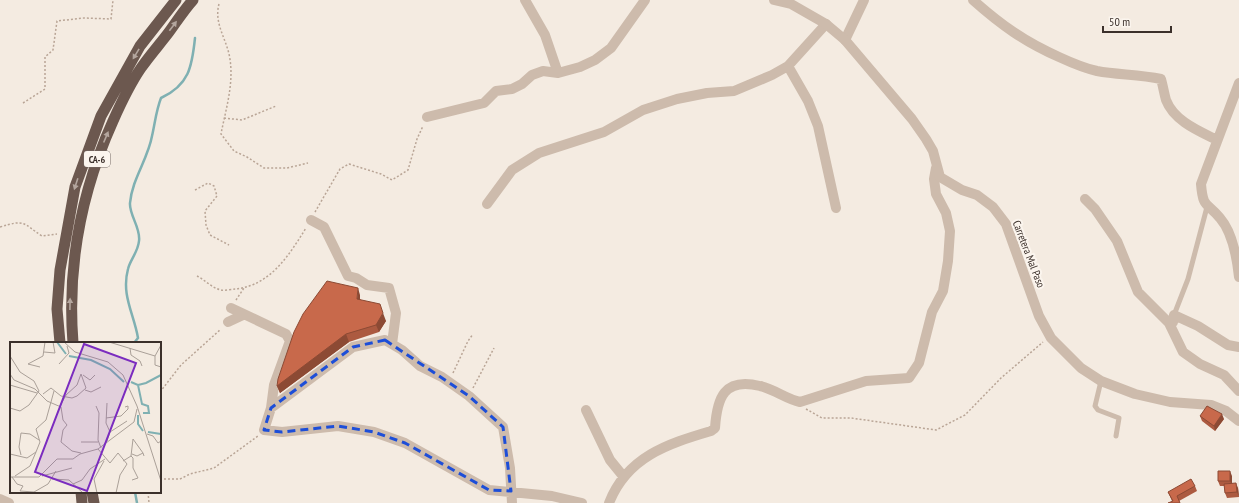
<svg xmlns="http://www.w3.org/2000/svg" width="1239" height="503" font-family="'PT Sans Narrow',sans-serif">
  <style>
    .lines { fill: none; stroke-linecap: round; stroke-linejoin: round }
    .stream { stroke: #7fb0b2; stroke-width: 2.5 }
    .path { stroke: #b9a596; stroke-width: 1.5; stroke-dasharray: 2 2; stroke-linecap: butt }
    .service { stroke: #cdbbac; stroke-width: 5 }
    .minor { stroke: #cdbbac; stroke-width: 10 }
    .tertiary { stroke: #cdbbac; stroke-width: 10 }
    .trunk { stroke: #6c584f; stroke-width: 11 }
    .wall { fill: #ac5a40 }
    .shaded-wall { fill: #8c4a34 }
    .building { fill: #c8694b; stroke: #8c4a34 }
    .oneway { fill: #b4a69e }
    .marked { fill: none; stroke: #1d4ed8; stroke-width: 3; stroke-dasharray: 8 5; stroke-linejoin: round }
    .labels { text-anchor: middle; stroke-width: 4; stroke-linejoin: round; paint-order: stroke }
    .shield { fill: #fbf5ee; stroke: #756b66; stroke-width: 1 }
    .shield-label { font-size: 10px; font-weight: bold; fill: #3b302b }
    .street-label { font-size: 11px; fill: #3b302b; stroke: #fbf5ee }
    .inset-river { fill: none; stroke: #7fb0b2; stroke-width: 2 }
    .inset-road { fill: none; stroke: #aaa098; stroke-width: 1 }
    .view { fill: #7b2cbf; fill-opacity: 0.15; stroke: #7b2cbf; stroke-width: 2 }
    .inset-edge { fill: none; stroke: #3b302b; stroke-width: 2 }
  </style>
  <rect width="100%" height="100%" fill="#f4ebe1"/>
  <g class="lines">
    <!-- stream -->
    <path class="stream" d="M134 343 138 338C134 314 121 295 128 269 130 260 138 252 139 241 141 228 129 215 130 203 132 179 148 159 152 136 155 123 156 111 161 98 189 85 192 67 195 38
      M135 492 137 503"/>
    <!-- path -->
    <path class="path" d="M219 4C214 22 225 37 229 54 235 81 226 108 221 134L234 151 247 157 264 168H287L308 163
      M23 103 45 89V57L53 50 57 21 84 18 111 19 113 0
      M224 118 242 120 276 106
      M195 190 208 183 214 186 217 196 205 211 206 225 210 235 229 245
      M315 212 340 169 349 164 381 174 392 180 408 170 417 139 423 126
      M0 227C26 219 22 223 42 236L57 234
      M197 276C205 280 212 288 221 290 225 291 232 289 236 289 271 285 289 255 306 228
      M236 300 244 288
      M453 373 468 341 473 334
      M473 388 494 348
      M160 392 181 365 221 329
      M806 409 822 418H851L936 430 965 415 1001 378 1043 342
      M160 479H180L190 474 214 468 258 436
      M148 492 149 503"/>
    <!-- service -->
    <path class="service" d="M1174 315 1188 279 1207 207
      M1101 381 1095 406 1098 410 1119 418 1116 436"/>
    <!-- minor -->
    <path class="minor" d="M525 0 545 35 558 73
      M973 0C1001 25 1025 42 1059 57 1072 63 1083 68 1097 71 1118 75 1139 74 1161 79 1163 86 1164 93 1166 100 1174 121 1199 131 1217 140
      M845 40 864 0
      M788 66 808 101 818 126 836 208
      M1239 83 1201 184C1203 209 1207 202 1220 218 1233 233 1237 258 1239 277
      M427 117 484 103 496 91 512 89 522 84 532 75 543 71 558 73 580 67 595 60 611 48 645 0
      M1085 199 1095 209 1117 241 1138 292 1169 323 1183 352 1200 364 1224 375 1239 391
      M487 204 512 170 539 153 604 132 643 110 677 99 707 93 734 91 772 75 788 66 826 24
      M311 220 324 227 348 276 356 278 367 285 389 288 396 313 392 344
      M231 308 286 334 290 341 274 385 271 408
      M228 322 243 315
      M1169 323 1173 322 1174 315 1198 326 1228 345 1239 347
      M586 410 610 460 623 476
      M0 499 9 503
      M512 503 510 468 503 427 469 396 442 377 420 366 402 350 385 340 353 347 271 408 264 430 282 432 338 426 374 432 405 443 489 490 552 496 582 503
      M609 503C627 457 667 444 711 431L715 428C717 398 724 377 760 386 774 389 786 399 800 402L866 381 909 378 919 363 932 312 943 291 948 261 950 231 946 213 936 194 934 179 936 168"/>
    <!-- tertiary -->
    <path class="tertiary" d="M774 0 791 4 826 24 845 40 912 119 926 139 933 151 940 177 962 190 977 195 993 207 1006 224 1039 316 1051 338 1081 368 1101 381 1135 394 1170 402 1211 405 1226 411 1239 421"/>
    <!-- trunk -->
    <path class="trunk" d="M60 343 57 309 60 270 75 187 101 116 140 46 176 0
      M73 343C67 266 81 192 113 121 121 103 130 84 141 68 150 55 160 44 169 32 177 21 184 10 193 0
      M81 492 82 503
      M92 492 94 503"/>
  </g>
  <!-- wall -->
  <path class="wall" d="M360 295V299L386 321 379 332 349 342 280 393 277 386Z
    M1200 416 1224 419 1215 431 1202 421Z
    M1232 476V483L1238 488 1239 497 1227 498 1225 493 1224 486H1220L1218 481Z
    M1195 486 1197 491 1179 501H1172L1168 492Z"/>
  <!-- shaded-wall -->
  <path class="shaded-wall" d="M358 288 360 295V306L357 299Z
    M383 313 386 321 379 332 376 325Z
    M346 334 349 342 280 393 277 386Z
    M1222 414 1224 419 1215 431 1214 426Z
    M1230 471 1232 476V486L1230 481Z
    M1236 483 1238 488 1239 497 1237 492Z"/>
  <!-- building -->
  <path class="building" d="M327 281 358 288 357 299 380 304 383 313 376 325 346 334 277 386 278 379 294 332 303 314Z
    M1207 406 1222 414 1214 426 1200 416Z
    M1218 471H1230V481H1218Z
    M1191 479 1195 486 1177 496 1180 503H1168L1173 501 1168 492Z
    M1236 483 1237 492 1225 493 1224 484Z"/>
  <!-- one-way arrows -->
  <defs><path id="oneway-solid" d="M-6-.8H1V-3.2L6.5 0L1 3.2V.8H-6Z"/></defs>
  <g class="oneway">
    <use href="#oneway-solid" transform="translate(173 26) rotate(-53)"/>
    <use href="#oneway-solid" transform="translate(136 54) rotate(121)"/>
    <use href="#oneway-solid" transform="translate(106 137) rotate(-67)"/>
    <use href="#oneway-solid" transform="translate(76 184) rotate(108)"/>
    <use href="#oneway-solid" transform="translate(70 304) rotate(-89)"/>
  </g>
  <!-- marked area -->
  <path class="marked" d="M385 340 469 396 503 427 511 491 489 490 405 443 374 432 338 426 282 432 264 430 271 408 353 347Z"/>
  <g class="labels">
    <!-- shield labels -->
    <rect class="shield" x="84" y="151" width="26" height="16" rx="3"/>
    <g class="shield-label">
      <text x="97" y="163">CA-6</text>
    </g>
    <!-- street labels -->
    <g class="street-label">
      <text transform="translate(1029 254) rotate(69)" y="4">Carretera Mal Paso</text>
    </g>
  </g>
  <!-- overview -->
  <g transform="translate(10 342)">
    <rect width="151" height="151" fill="#f4ebe1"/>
    <path class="inset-river" d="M47 0 56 12M59 14 81 18 100 27 114 40M121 40 128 43 132 62 138 64 139 71H133M128 43 136 41 151 33M128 73V82L133 89M138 90 151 92"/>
    <path class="inset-road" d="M54 0 65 10 98 20 113 33 127 64 151 139M99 0 145 14M151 3 145 14V23L151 25M120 6 121 13 130 19 132 24M34 10 45 11 43 0M0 14 10 30 24 39 29 49M49 22 59 11 57 4M30 25 18 22 33 14 35 0M0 32 4 38 25 47 37 59 51 65 53 78 57 83 53 88 51 100 62 109 71 111M73 33 80 38 85 33M0 43 27 51M75 48 81 50 91 45M33 52 41 46 51 54 62 56 67 54 76 46 71 32M97 61 96 81 100 90M50 64 56 53 67 43 71 32M86 64 89 71 88 98 91 106M0 66 10 69 19 63 29 49M96 76 111 74 118 67V64L115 65M137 92 143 94 148 101 151 99M97 99 100 90 117 79M71 100H88M88 107 100 121 108 111 117 122 110 133 106 151M0 112 17 116 26 110M122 112 127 114 133 111 134 114M11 113 9 105 11 91 20 92 29 98M121 114 123 97 133 111M113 119 121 114 123 116V126L128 136 122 138M5 134 20 124 26 110 30 100 26 87 36 78 44 49M32 134 62 126M0 135H29L47 117H63L70 112 88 107 124 80 127 67M2 135 7 142 13 144 10 149 24 150M42 137 59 138 73 151M63 142 72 138 80 127 95 117M24 150 38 142 46 129M87 151 84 137 94 119"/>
    <path class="view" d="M74 2 126 21 77 149 25 130Z"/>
    <rect width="151" height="151" class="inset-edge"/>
  </g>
  <!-- scale -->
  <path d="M1103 26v6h68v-6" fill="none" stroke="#3b302b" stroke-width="2"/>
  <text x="1109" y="26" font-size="12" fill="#3b302b" stroke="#fbf5ee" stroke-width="3" paint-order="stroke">50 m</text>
</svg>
